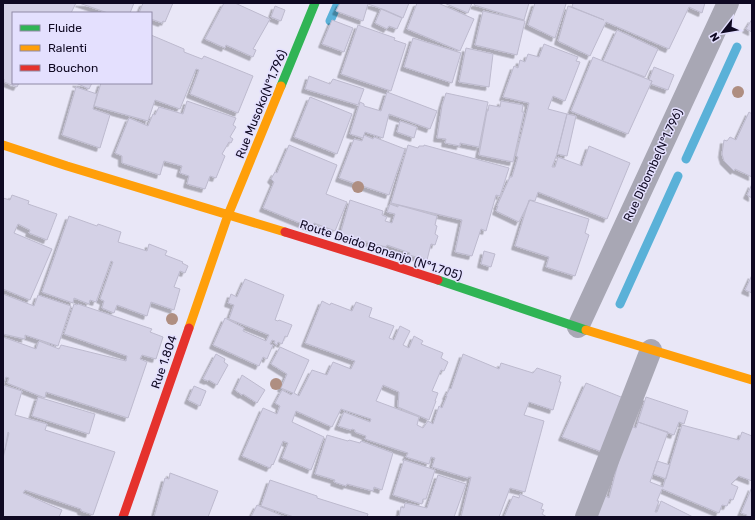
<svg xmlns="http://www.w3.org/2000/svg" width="755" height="520" font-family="Rubik,sans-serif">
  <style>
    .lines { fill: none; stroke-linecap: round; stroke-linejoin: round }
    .stream { stroke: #5ab1d8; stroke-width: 9 }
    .building { fill: #d4d1e6; stroke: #bdbace; filter: url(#shadow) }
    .street { stroke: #a8a7b4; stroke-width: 22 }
    .fast { stroke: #30b455; stroke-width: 9 }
    .slow { stroke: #ff9f0a; stroke-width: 9 }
    .jam { stroke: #e5322d; stroke-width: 9 }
    .tree { fill: #af8e81 }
    .labels { text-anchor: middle; stroke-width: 3; stroke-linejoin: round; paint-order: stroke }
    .street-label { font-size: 12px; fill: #0f0922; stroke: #e4e0fe }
  </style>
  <defs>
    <filter id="shadow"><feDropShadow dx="-3.5" dy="3.5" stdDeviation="0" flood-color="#0004"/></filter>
  </defs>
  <rect width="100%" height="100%" fill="#e9e7f7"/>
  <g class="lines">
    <!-- stream -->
    <path class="stream" d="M330 21 338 3
      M686 159 737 47
      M620 304 678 176"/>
  </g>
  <!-- building -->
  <path class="building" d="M3 3H76L71 13H13V83H19L17 87 4 82V79H3Z
    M79 3H134L130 13H108Z
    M143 3H173L165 22 163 21 162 23 151 19V13H139Z
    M224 3H235L270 19 253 49 256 50 253 57 226 45 225 48 205 39Z
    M340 3H409L403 18 385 10 368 4 363 21 336 11Z
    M417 3H438L474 19 460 51 407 29Z
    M444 3H472L468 13Z
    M475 3H529L524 20 474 5Z
    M535 3H564L566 4 555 38 528 25Z
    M573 3H705L702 13 689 7 669 49 606 22 590 56 558 41 568 6 604 20 572 7Z
    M275 6 285 10 281 21 271 17Z
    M381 9 402 18 397 29 389 26 387 29 375 23Z
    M483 11 525 21 517 55 475 45Z
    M752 19V32L746 29Z
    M332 20 353 28 344 52 322 44Z
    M358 25 395 38 394 40 406 44 391 91 341 74Z
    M617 30 658 49 645 77 603 61Z
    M151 35 184 49V52L202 59 204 56 253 76 238 113 190 94 199 70 196 69 180 109 155 100 148 121 94 106 101 83H151Z
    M413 38 461 53 452 83 404 67Z
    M544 44 578 57 576 61 580 62 565 101 553 96 548 109 567 114 557 154 552 167H555L558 157 582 166 589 146 630 163 607 219 538 192 535 201 530 200 519 222 496 211 498 206H497L510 177H512L518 157 516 156 529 103 503 97 514 66 518 68 520 60 525 62 528 54 539 57Z
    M466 48 493 54 489 87 459 82Z
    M593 57 652 81 628 134 571 111Z
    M654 67 674 75 668 90 651 84 652 81 649 80Z
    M309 76 330 84 333 79 364 89 358 105 305 89Z
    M76 83H92L89 89Z
    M76 87 97 94 93 109 110 115 100 148 62 135Z
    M387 92 437 111 430 129 389 114 383 138 365 132 363 138 350 134 360 102 364 104V106L381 111Z
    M446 93 488 102 479 147 460 143V146L445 143 446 139 437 138 442 106Z
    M310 97 352 114 337 154 294 137Z
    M187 101 236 118 233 125 236 127 230 137 233 139 231 143 229 142 222 154 225 156 216 178 210 176 205 189 187 184 189 176 180 173 182 166 164 161 160 175 122 163V156L115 153 129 118 148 126 153 114 155 115 159 107 183 114Z
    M501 101 523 105 522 112H524L513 162 479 155 487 111H488L489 105 500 107Z
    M749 112 752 114V177L735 169 734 171 724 161 722 154 724 140 727 141 730 137 736 140Z
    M567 114 576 116 567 156 557 154Z
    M400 121 417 127 414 138 397 132Z
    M364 135 373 139 374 137 405 149 389 195 339 178 354 139 362 141Z
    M289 145 337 165 326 194 347 202 335 231 314 223 312 228 263 208 274 182 271 179 275 172 277 173Z
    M408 145 418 148 419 146H424V145L509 168 500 196 496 195 486 231 481 229 472 256 455 252 462 220 391 203Z
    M752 184V198L747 195Z
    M12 195 29 201 28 204 57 214 47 240 29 233 30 230 18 224 14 233 52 249 30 300 3 289V198L10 200Z
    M350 200 383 211 382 215 387 217 385 221 392 223 395 214 387 212 390 204 398 207V205L437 216 435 225 437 226 435 234 438 236 435 245 431 244 427 260 409 255 410 253 387 245 386 247 340 235Z
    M529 200 589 219 585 233 589 235 575 276 546 267 549 257 515 246Z
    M69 216 97 226 98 224 121 232 118 242 147 251 149 244 167 251 165 255 183 262 182 263 188 266 185 273 180 271 174 287 180 289 174 310 151 302 147 316 117 305 114 313 102 308 104 301 100 299 113 262 111 261 96 302 90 300 89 304 74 298 73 303 42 292Z
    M484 251 495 254 491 267 481 264Z
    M752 275V293L745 290Z
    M245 279 284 295 275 320 278 321 279 320 292 325 287 337 285 336 282 344 278 342 277 345 274 343 275 341 272 340 270 344 273 345 267 359 263 357 259 366 213 345 225 318 244 328 243 331 266 341 269 335 229 319 234 305 228 303 231 294 237 297Z
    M3 294 34 306 38 295 71 306 58 346 25 335V339L3 334Z
    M322 301 330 305 331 303 352 311 356 302 372 308 369 317 394 326 389 338 394 340 400 326 410 331 403 345 409 348 414 336 423 341 421 344 443 353 441 358 448 362 444 371 441 370 432 391 438 393 435 401H436L429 420 398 407 399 392 383 385 376 401 419 417 417 425 423 428 428 421 433 424 439 406 442 408 447 396H446L450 388 451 389 463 354 499 369 501 363 533 373 537 368 561 376 559 382H561L553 410 529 402 524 415 544 421 525 492 510 488 499 517H461L471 477H468V478L432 467 435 458 431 457 429 464 406 457 408 453 365 439 366 436 355 432V430L352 429 351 430 338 426 344 412 370 422 371 419 341 409 332 427 296 411 292 422 324 437 311 470 282 458 288 443 283 441 273 465 272 464 270 468 242 456 263 408 277 414 280 406 275 403 282 390 291 395 293 393 281 388 287 374 271 364 280 347 309 360 294 393 299 396 312 370 327 375 333 362 351 369 355 361 305 343Z
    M74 304 77 305 78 304 152 329 150 332 163 337 156 359 142 355 140 359 147 362 128 418 46 392 45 398 7 383 9 378 6 377 4 383H3V337L36 349 39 341 59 349 61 345 126 361 127 356 64 334Z
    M216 354 225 359 224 362 228 365 217 385 209 380 208 381 203 379Z
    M242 375 265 390 257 403 243 394 242 395 235 390Z
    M586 383 626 399 605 453 562 437Z
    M3 385 22 391 15 415 47 424 45 430 115 452 93 515 81 511V509L25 490 23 493 50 505 62 510 59 517H3V458L9 433 8 432 5 450H3Z
    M194 386 206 391 200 406 188 400Z
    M38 397 95 414 89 434 32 416Z
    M646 397 688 411 684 424 679 422 674 435 638 422Z
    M638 422 668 432 650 482 663 487 682 425 739 440 742 432 752 436V481L739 476 731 484 738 487 733 500 730 499 727 506 722 505 719 513 662 489 657 501H659L655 512H657L661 501 693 517H594L603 494 609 498 628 425 636 428Z
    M327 435 348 441 349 440 360 443 361 441 393 453 382 490 374 487 373 491 347 484 346 486 334 482 335 480 315 474Z
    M404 460 435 470 426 499H423L422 504 393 495Z
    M657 461 670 465 666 479 653 474Z
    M170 473 218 491 208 517H154L165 478 169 479Z
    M438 475 466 484 454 517H399L401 507 404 508 405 503 427 508Z
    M270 480 317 496V498L368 514 367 517H294L261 506Z
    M752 487V517H746L747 515 741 513Z
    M520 494 543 504 541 509 544 510 542 514 547 517H504L513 496 519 498Z
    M257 505 285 517H251Z"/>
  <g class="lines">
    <!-- street -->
    <path class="street" d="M578 327 728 3
      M586 517 651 350"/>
    <!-- fast -->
    <path class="fast" d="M281 86 315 3
      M438 280 586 330"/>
    <!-- slow -->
    <path class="slow" d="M3 145 67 166 285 232
      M189 328 228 215 281 86
      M586 330 752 380"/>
    <!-- jam -->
    <path class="jam" d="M285 232 385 263 438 280
      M123 517 189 328"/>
  </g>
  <!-- trees -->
  <g class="tree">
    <circle cx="738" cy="92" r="6"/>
    <circle cx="358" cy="187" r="6"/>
    <circle cx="172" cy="319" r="6"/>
    <circle cx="276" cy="384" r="6"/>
  </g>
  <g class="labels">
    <!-- street labels -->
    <g class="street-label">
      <text transform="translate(261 104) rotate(-68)" y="4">Rue Musoko(N°1.796)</text>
      <text transform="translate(653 165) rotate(-65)" y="4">Rue Dibombe(N°1.796)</text>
      <text transform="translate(381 250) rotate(18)" y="4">Route Deido Bonanjo (N°1.705)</text>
      <text transform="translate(164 362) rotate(-71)" y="4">Rue 1.804</text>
    </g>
  </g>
  <!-- border -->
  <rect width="755" height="520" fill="none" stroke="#0f0922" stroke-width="8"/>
  <!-- legend -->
  <rect x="12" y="12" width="140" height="72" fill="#e4e0fe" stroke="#8f8aa6"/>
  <rect x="20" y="25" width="20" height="6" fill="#30b455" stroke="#8f8aa6"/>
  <text x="48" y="32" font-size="12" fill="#0f0922">Fluide</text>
  <rect x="20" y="45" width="20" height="6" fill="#ff9f0a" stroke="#8f8aa6"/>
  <text x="48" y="52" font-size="12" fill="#0f0922">Ralenti</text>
  <rect x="20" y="65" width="20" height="6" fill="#e5322d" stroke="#8f8aa6"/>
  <text x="48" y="72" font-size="12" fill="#0f0922">Bouchon</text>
  <!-- north arrow -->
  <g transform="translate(723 32) rotate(239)" stroke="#e4e0fe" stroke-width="3" paint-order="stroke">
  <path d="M0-3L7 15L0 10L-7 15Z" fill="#0f0922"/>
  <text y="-6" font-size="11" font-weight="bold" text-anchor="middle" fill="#0f0922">N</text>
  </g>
</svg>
